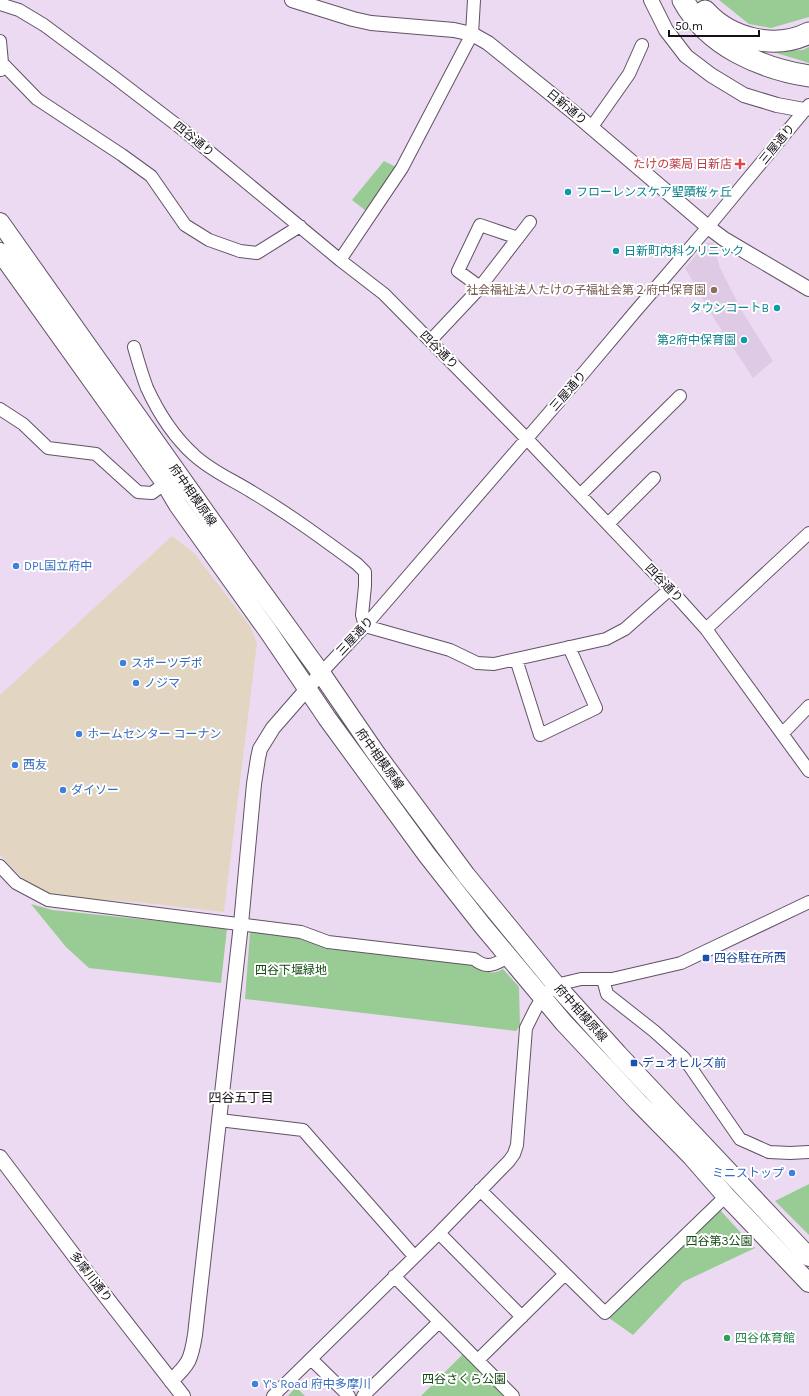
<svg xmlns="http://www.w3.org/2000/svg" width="809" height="1396" font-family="Karla,'Noto Sans JP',sans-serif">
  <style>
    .commercial { fill: #e2d6c2 }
    .built { fill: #dfcae5 }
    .green { fill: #98cc94 }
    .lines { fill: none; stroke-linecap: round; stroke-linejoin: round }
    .minor-casing { stroke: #615265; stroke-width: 14 }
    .tertiary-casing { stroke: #615265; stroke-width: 16 }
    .primary-casing { stroke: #615265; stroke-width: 20 }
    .motorway-casing { stroke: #615265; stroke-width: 23 }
    .minor { stroke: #fff; stroke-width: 12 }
    .tertiary { stroke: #fff; stroke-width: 14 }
    .primary { stroke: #fff; stroke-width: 18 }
    .motorway { stroke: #fff; stroke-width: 21 }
    .health-dot { fill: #e0444e; stroke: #fff; stroke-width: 1.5 }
    .culture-dot { fill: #0f9aa8; stroke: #fff; stroke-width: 1.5 }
    .education-dot { fill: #8d6e63; stroke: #fff; stroke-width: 1.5 }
    .shop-dot { fill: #3f7fe0; stroke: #fff; stroke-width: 1.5 }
    .transit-dot { fill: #1a4fb4; stroke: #fff; stroke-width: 1.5 }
    .leisure-dot { fill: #2e9e5b; stroke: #fff; stroke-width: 1.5 }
    .labels { text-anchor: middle; stroke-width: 4; stroke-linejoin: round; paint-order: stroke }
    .street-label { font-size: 12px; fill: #150f17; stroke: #fff }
    .health-label { font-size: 12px; fill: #be3a42; stroke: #fff; text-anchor: end }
    .culture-label { font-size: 12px; fill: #0d838f; stroke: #fff; text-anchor: start }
    .education-label { font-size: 12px; fill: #785e54; stroke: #fff; text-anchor: end }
    .shop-label { font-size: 12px; fill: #366cbe; stroke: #fff; text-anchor: start }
    .transit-label { font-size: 12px; fill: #164399; stroke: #fff; text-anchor: start }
    .park-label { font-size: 12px; fill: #124911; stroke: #fff }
    .leisure-label { font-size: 12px; fill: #27864d; stroke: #fff; text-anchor: start }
    .neighbourhood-label { font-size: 13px; fill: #150f17; stroke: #fff }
  </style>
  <rect width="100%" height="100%" fill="#ebdaf1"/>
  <!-- commercial -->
  <path class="commercial" d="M172 536 194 553 250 626 257 643 224 912 137 902 54 897 25 881 0 855V695Z"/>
  <!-- built -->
  <path class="built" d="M713 242 720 268 742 311 773 361 753 378 715 320 685 268 707 243Z"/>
  <!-- green -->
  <path class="green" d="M719 0H809V17L771 28 749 24Z
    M809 47V63L770 51 803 50Z
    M384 161 400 169 370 214 352 200Z
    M31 904 52 910 227 928 221 983 89 968 66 947Z
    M250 932 302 938 328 949 473 965C483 971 493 976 503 969L519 987 520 1026 516 1031 245 999Z
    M809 1184V1235L775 1201Z
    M720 1210 755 1248 683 1282 633 1335 609 1318Z
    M463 1354 505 1396H421Z
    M296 1387 305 1396H288Z"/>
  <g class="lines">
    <defs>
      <path id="minor" d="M0 4 19 10 44 25 114 77 182 129 340 260 384 294 526 438 679 599 706 629 809 771
        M0 41 2 63 1 70
        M2 63 37 99 122 155 151 176 185 225 209 240 240 251 257 253 300 226
        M591 128 629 74 642 45
        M340 260 402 168 472 34 474 0
        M480 287 458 271 480 225 518 238
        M430 341 477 291 530 222
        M134 347C138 361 142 375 147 388 158 412 174 437 194 455 211 471 233 480 252 492 289 514 323 539 357 564L365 572V586L362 615 365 626 450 650 477 663 494 664 606 639 625 629 670 589
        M0 409 23 424 48 448 96 454 138 492 152 493 171 479
        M580 495 680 396
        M608 524 654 478
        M706 629 809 533
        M516 659 540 735 596 708 569 647
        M321 673 365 626 586 370 634 313 708 227 809 105
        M782 734 809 706
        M0 866 16 883 48 900 301 932 328 942 474 959C488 970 494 964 509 957
        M603 979 607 994 654 1031 684 1058 740 1139 769 1152 790 1153 809 1152
        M219 1120 303 1130 414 1256
        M480 1190 605 1313 726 1196
        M439 1233 522 1317
        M394 1276 513 1396
        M311 1359 349 1396
        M478 1360 565 1274
        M273 1396 439 1233 509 1161 514 1154 517 1145 526 1028 536 1008 542 998 556 985 581 979H612L681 963 809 902
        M363 1396 439 1322"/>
      <path id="tertiary" d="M292 0 353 19 371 23 454 30 472 34 488 43 572 111 708 227 724 239 809 289
        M651 0 666 30 686 56 711 75 744 95 777 105 804 110
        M0 1157 85 1270 183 1396
        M171 1381C189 1364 191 1360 195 1335L241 924 254 784 258 758 260 749 273 728 321 673"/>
      <path id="primary" d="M0 222 242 564 321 673 375 752 466 875 556 985 618 1054 809 1257
        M0 252 165 483 178 505 268 631 327 718 427 855 482 925 564 1023 638 1102 691 1156 726 1196 809 1283"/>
      <path id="motorway" d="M683 0C708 46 760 68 809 76
        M705 11C730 39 775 50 809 33"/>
    </defs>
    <!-- minor casing -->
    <use href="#minor" class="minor-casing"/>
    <!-- tertiary casing -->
    <use href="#tertiary" class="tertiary-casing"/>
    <!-- primary casing -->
    <use href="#primary" class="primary-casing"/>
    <!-- motorway casing -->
    <use href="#motorway" class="motorway-casing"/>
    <!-- minor -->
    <use href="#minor" class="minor"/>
    <!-- tertiary -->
    <use href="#tertiary" class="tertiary"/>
    <!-- primary -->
    <use href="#primary" class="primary"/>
    <!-- motorway -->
    <use href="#motorway" class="motorway"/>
  </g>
  <!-- markers -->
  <path class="health-dot" d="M738 158h4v4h4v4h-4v4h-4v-4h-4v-4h4z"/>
  <g class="culture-dot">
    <circle cx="568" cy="192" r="4"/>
    <circle cx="616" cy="251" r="4"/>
    <circle cx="777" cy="308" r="4"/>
    <circle cx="744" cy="340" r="4"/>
  </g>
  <circle class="education-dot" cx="714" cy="290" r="4"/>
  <g class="shop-dot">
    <circle cx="16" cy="566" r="4"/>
    <circle cx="123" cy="663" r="4"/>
    <circle cx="136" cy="683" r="4"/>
    <circle cx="79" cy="734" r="4"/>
    <circle cx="15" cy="765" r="4"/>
    <circle cx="63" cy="790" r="4"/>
    <circle cx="792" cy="1173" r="4"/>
    <circle cx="255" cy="1384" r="4"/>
  </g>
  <g class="transit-dot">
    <rect x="702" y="954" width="8" height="8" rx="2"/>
    <rect x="630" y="1059" width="8" height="8" rx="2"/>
  </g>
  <circle class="leisure-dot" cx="727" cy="1338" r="4"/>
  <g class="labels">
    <!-- street labels -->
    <g class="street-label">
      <text transform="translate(567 107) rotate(40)" y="4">日新通り</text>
      <text transform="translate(194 139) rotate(39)" y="4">四谷通り</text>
      <text transform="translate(777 144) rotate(-51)" y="4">三屋通り</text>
      <text transform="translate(439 350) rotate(45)" y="4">四谷通り</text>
      <text transform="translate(568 391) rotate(-49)" y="4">三屋通り</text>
      <text transform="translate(193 495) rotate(55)" y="4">府中相模原線</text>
      <text transform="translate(664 583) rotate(46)" y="4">四谷通り</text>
      <text transform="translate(355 636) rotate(-47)" y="4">三屋通り</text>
      <text transform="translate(380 759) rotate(54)" y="4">府中相模原線</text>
      <text transform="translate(581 1013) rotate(48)" y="4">府中相模原線</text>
      <text transform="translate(91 1277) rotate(52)" y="4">多摩川通り</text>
    </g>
    <!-- health labels -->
    <g class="health-label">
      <text x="732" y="168">たけの薬局 日新店</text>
    </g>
    <!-- culture labels -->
    <g class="culture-label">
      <text x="576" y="196">フローレンスケア聖蹟桜ヶ丘</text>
      <text x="624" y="255">日新町内科クリニック</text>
      <text x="769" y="312" text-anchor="end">タウンコートB</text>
      <text x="736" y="344" text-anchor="end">第2府中保育園</text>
    </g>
    <!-- education labels -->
    <g class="education-label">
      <text x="706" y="294">社会福祉法人たけの子福祉会第２府中保育園</text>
    </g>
    <!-- shop labels -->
    <g class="shop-label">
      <text x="24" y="570">DPL国立府中</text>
      <text x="131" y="667">スポーツデポ</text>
      <text x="144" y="687">ノジマ</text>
      <text x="87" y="738">ホームセンター コーナン</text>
      <text x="23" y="769">西友</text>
      <text x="71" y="794">ダイソー</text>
      <text x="784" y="1177" text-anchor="end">ミニストップ</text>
      <text x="263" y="1388">Y's Road 府中多摩川</text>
    </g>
    <!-- transit labels -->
    <g class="transit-label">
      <text x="714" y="962">四谷駐在所西</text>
      <text x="642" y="1067">デュオヒルズ前</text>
    </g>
    <!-- park labels -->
    <g class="park-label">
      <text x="291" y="974">四谷下堰緑地</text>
      <text x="719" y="1245">四谷第3公園</text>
      <text x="464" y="1383">四谷さくら公園</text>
    </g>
    <!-- leisure labels -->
    <g class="leisure-label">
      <text x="735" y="1342">四谷体育館</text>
    </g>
    <!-- neighbourhood labels -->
    <g class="neighbourhood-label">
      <text x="241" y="1102">四谷五丁目</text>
    </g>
  </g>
  <!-- scale -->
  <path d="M669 30v6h90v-6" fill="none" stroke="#150f17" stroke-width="2"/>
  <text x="675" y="30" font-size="12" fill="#150f17" stroke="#ffffff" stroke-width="3" paint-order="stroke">50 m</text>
</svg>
